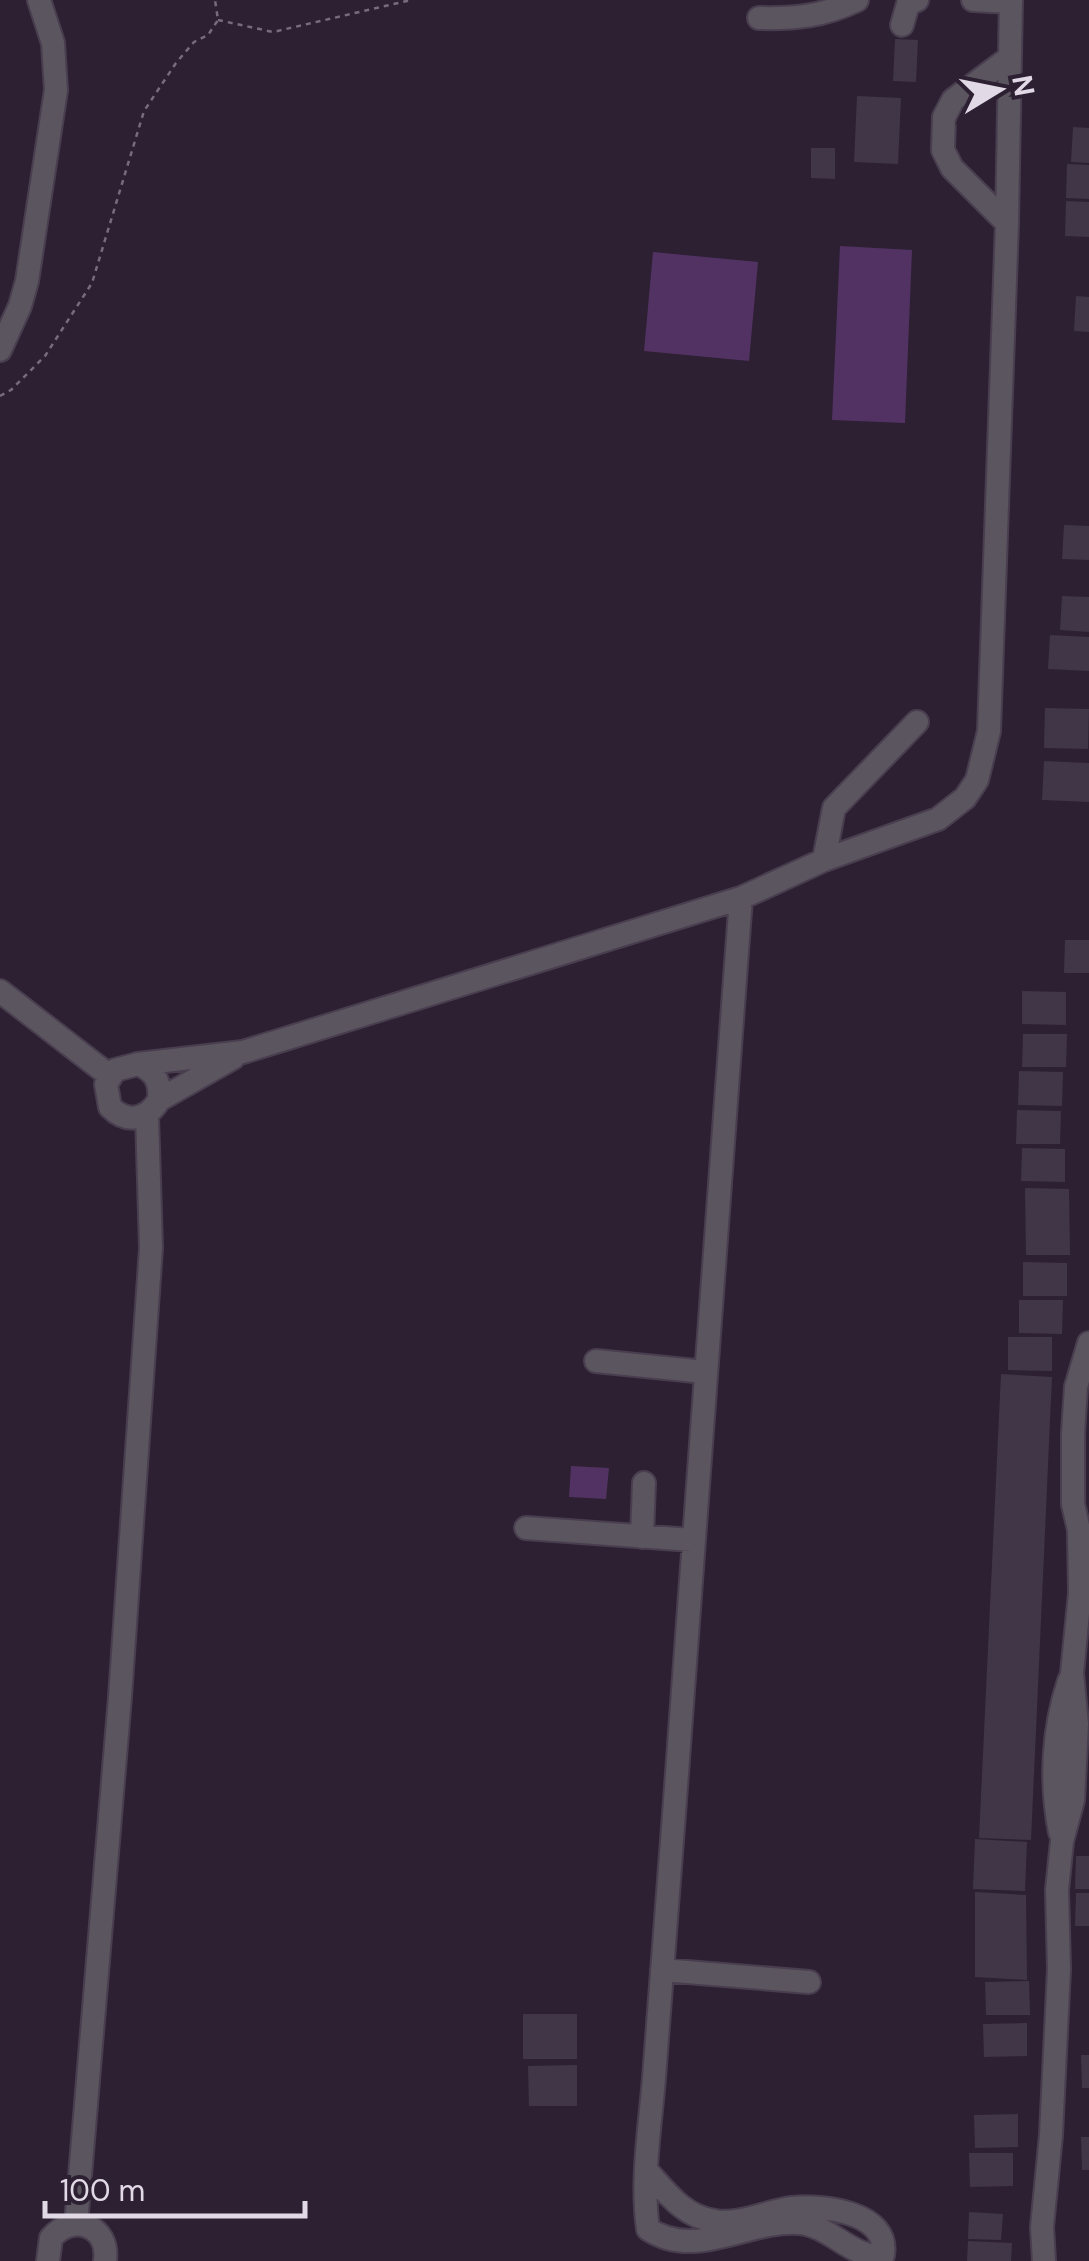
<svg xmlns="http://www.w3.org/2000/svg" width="1089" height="2261" font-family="'DM Sans',sans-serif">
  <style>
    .green { fill: #523262 }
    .building { fill: #413548 }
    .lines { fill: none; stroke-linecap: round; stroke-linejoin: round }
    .minor-casing { stroke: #493e4f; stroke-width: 26 }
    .path { stroke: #776c7c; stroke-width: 2.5; stroke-dasharray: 5 5; stroke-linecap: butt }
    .minor { stroke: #5a555e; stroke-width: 22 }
  </style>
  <rect width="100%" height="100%" fill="#2c2032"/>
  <!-- green -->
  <path class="green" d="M840 246 912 250 905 423 832 420Z
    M653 252 758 262 749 361 644 351Z
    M571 1466 609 1468 606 1499 569 1497Z"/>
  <!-- building -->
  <path class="building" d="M895 39 918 40 916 82 893 81Z
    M857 96 901 98 898 164 854 162Z
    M1073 127 1089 128V163L1071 162Z
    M811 148H835V179L811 178Z
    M1067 164 1089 165V199L1066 198Z
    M1066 201 1089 202V237L1065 236Z
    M1076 296 1089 297V332L1074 331Z
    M1064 525 1089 526V560L1062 559Z
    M1062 596 1089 597V632L1060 630Z
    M1050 635 1089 637V671L1048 669Z
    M1045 708 1089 709 1088 749 1044 748Z
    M1044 761 1089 763V802L1042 800Z
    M1065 940H1089V973H1064Z
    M1022 991 1066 992V1025L1022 1024Z
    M1023 1034H1067L1066 1067H1022Z
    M1019 1071 1063 1072 1062 1106 1018 1105Z
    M1017 1110 1061 1111 1060 1144H1016Z
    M1022 1148 1065 1149V1182L1021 1181Z
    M1025 1188 1069 1189 1070 1255H1026Z
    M1023 1262 1067 1263V1296H1023Z
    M1019 1300H1063L1062 1334 1019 1333Z
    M1008 1337H1052V1371L1008 1370Z
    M1001 1374 1052 1377 1031 1840 979 1838Z
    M975 1839 1027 1842 1025 1891 973 1889Z
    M1076 1856H1089V1889H1075Z
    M975 1892 1026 1895 1027 1980 975 1977Z
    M1076 1893H1089V1926H1075Z
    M1029 1981 1030 2015H986L985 1982Z
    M523 2014H577V2059H523Z
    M1027 2023V2056L984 2057 983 2024Z
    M1081 2055H1089V2088H1082Z
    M577 2065V2106H529L528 2066Z
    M1018 2114V2147L975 2148 974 2115Z
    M1081 2137H1089V2170H1082Z
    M969 2153H1013V2186L970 2187Z
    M969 2212 1003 2214 1001 2240 968 2239Z
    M968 2241 1012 2243 1011 2261H967Z"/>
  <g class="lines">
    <defs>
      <path id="minor" d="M973 0 1011 2
        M759 18C795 19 824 16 857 0
        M902 25 908 4 917 0
        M1007 223 952 168 943 150 944 117 953 100 1009 58
        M0 350 20 306 27 281 56 90 53 43 39 0
        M824 860 834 808 917 722
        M0 991 110 1076
        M138 1064 243 1052 741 898 824 860 938 819 965 798 977 780 989 731 1007 223 1011 0
        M159 1100C161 1082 155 1071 138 1064L115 1070 106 1084 110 1107C127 1124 147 1120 159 1100L233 1058
        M596 1361 705 1372
        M526 1528 692 1540
        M642 1537 644 1483
        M1060 1832C1050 1782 1053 1729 1069 1681
        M662 1970 809 1982
        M647 2171C667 2193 684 2217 715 2221 740 2225 768 2211 792 2208 823 2205 890 2212 883 2255 855 2261 831 2226 800 2223 747 2219 697 2261 648 2229 641 2180 650 2128 654 2078 661 1990 667 1902 674 1814 696 1508 718 1203 741 898
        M76 2224 120 1697 151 1248 147 1115
        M48 2261 51 2238C73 2212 110 2226 105 2261
        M1044 2261 1042 2227 1051 2135 1059 1969 1057 1890 1062 1841 1073 1800 1077 1724 1072 1673 1080 1593 1079 1530 1073 1504V1433L1076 1387 1089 1343"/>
    </defs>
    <!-- minor casing -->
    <use href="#minor" class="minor-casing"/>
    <!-- path -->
    <path class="path" d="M218 20 273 32 411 0
      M0 396 11 390 45 356 92 283 144 111 176 63 194 42 208 35 218 20 215 0"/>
    <!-- minor -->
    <use href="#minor" class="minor"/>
  </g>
  <!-- north arrow -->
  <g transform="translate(999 90) rotate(80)" stroke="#2c2032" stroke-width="8" paint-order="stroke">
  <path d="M0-8L18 38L0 25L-18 38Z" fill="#e1d9e5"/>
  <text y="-15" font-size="28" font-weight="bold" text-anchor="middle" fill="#e1d9e5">N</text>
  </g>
  <!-- scale -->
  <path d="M45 2201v15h260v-15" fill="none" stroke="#e1d9e5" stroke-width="5"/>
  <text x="60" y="2201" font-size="30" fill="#e1d9e5" stroke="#2c2032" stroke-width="8" paint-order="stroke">100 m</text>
</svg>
